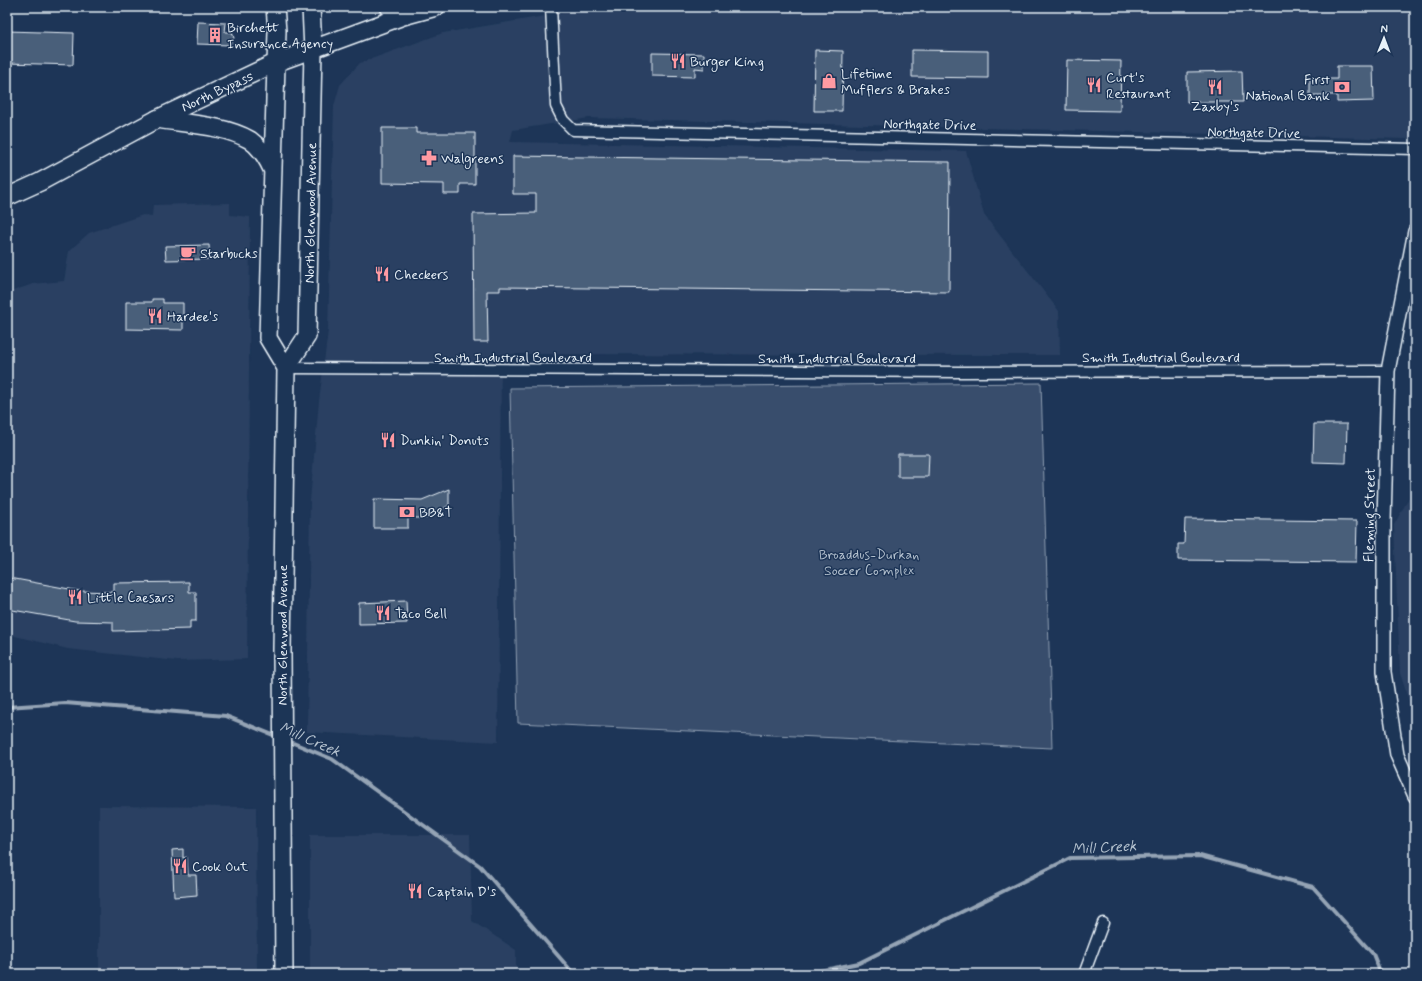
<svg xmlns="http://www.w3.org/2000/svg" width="1422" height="981" font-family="Mynerve,sans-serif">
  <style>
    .built { fill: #2a4162 }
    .park { fill: #374d6c; stroke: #909fb2 }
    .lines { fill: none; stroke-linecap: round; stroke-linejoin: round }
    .stream { stroke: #95a4b5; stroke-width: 4 }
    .building { fill: #495e7a; stroke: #e8f1f8 }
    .minor-casing { stroke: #e8f1f8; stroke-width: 13 }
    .tertiary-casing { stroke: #e8f1f8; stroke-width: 16 }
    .primary-casing { stroke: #e8f1f8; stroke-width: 20 }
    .trunk-casing { stroke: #e8f1f8; stroke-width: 20 }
    .minor { stroke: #1d3557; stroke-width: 10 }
    .tertiary { stroke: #1d3557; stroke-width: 13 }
    .primary { stroke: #1d3557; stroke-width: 17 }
    .trunk { stroke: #1d3557; stroke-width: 17 }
    .labels { text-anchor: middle; stroke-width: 3; stroke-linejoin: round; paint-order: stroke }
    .poi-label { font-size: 14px; fill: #e8f1f8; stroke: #1d3557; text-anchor: start }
    .street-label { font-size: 14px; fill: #e8f1f8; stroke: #1d3557 }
    .park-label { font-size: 14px; fill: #b3c0ce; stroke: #1d3557 }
    .water-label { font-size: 15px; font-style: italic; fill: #b7c4d1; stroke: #1d3557 }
  </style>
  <rect width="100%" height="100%" fill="#1d3557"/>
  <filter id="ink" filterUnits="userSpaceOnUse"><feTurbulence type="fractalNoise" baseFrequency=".025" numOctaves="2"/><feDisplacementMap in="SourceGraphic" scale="8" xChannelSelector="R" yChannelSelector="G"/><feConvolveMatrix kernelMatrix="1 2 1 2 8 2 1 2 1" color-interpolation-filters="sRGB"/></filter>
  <g filter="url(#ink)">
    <!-- built -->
    <path class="built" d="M600 7H1415V136L1409 139 589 118 513 130 510 142 966 151 984 215 1059 311 1060 355 501 354 498 742 307 732 310 501 319 401 328 331 334 106 340 85 360 63 443 33Z
      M230 203V215L250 217 247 659 177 661 68 649 7 634V293L33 284 64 281 69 251 89 233 143 215 152 216 153 205Z
      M1415 410V720L1400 673 1394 525 1411 494Z
      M99 806 256 807 257 974H99Z
      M310 835H470L472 921 516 950V974H310Z"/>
    <!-- park -->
    <path class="park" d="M1041 383 1052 748 518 723 510 388Z"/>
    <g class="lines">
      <!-- stream -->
      <path class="stream" d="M7 707 65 703 226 716 278 737
        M286 740 332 759 480 866 574 974
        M805 974 859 963 1070 858 1200 856 1313 887 1373 954 1381 974"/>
    </g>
    <!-- building -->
    <path class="building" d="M198 22 226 23 225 32H232L234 38 230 45 197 44Z
      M7 31 74 33 73 65 7 63Z
      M815 50 843 51 842 111H814Z
      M912 50 988 51V78L912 77Z
      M652 53 704 54V69L695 68V77L652 76Z
      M1067 60 1121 61 1120 111 1066 110Z
      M1337 66H1373L1374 101 1337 102V95H1310V79H1337Z
      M1242 71 1243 102H1187V72Z
      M382 128H416V133H475V184H460V194H444V184L382 183Z
      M513 156 950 162 949 292 500 287V291H487L488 342H474L473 214 536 213V194H513Z
      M209 245 210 259 166 260 165 246Z
      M152 299H163V303H183V330L126 329V302H152Z
      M1314 424H1347L1346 463 1313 462Z
      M898 454H929L928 477H898Z
      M449 489V505L429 518H408V528H374V499L422 500Z
      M1185 519 1357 521 1356 562 1178 560V544H1184Z
      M10 578 80 591 114 592V583L189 582V592H196V621H190V629L113 631V622L75 621 7 609V590Z
      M406 601 407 623 359 624V603Z
      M183 849V858L187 857 188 875H196L197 895 174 897 172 850Z"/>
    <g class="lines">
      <defs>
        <path id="minor" d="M551 7 556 106 563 120 573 130 1415 149
          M286 368C511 371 736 372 961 372 1104 372 1246 370 1388 371
          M1084 974 1103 923"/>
        <path id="tertiary" d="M1415 231 1388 371 1384 522V672L1397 755 1415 796"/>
        <path id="primary" d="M275 7 277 31 268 338 286 368 282 650 284 974
          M389 7H391
          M157 119C186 124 224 125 250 140 260 147 267 158 272 169
          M286 368 307 336 313 50 311 7"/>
        <path id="trunk" d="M7 197 40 182 157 119 275 63 403 16 436 7"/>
      </defs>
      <!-- minor casing -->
      <use href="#minor" class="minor-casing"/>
      <!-- tertiary casing -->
      <use href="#tertiary" class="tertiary-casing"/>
      <!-- primary casing -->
      <use href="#primary" class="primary-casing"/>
      <!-- trunk casing -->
      <use href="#trunk" class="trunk-casing"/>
      <!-- minor -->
      <use href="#minor" class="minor"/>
      <!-- tertiary -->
      <use href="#tertiary" class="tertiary"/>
      <!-- primary -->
      <use href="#primary" class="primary"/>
      <!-- trunk -->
      <use href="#trunk" class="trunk"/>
    </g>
  </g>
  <!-- icons -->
  <defs>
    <symbol id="building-bare" viewBox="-9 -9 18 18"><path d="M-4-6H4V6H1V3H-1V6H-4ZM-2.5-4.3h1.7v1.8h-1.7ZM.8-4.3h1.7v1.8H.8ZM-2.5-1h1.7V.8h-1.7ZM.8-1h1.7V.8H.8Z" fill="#ff9aa2" stroke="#1d3557" stroke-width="2.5" paint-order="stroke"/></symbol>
    <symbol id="restaurant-bare" viewBox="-9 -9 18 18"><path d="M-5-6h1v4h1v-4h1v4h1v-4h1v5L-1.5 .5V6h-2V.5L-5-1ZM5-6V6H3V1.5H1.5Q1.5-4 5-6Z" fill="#ff9aa2" stroke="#1d3557" stroke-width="2.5" paint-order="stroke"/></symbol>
    <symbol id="shop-bare" viewBox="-9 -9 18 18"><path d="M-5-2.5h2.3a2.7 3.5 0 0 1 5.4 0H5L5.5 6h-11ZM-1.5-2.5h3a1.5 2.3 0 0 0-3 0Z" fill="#ff9aa2" stroke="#1d3557" stroke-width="2.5" paint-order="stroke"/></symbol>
    <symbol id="bank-bare" viewBox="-9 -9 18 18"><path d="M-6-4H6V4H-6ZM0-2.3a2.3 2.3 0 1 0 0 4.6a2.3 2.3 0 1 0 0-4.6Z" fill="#ff9aa2" stroke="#1d3557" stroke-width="2.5" paint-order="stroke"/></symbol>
    <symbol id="pharmacy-bare" viewBox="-9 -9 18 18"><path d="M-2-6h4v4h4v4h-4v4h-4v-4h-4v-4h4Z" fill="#ff9aa2" stroke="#1d3557" stroke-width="2.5" paint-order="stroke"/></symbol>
    <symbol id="cafe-bare" viewBox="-9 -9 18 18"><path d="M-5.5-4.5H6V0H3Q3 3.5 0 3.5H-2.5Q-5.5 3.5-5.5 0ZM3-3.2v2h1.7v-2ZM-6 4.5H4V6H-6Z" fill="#ff9aa2" stroke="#1d3557" stroke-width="2.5" paint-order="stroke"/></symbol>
  </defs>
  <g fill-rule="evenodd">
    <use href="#building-bare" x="204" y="24" width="22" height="22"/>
    <use href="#restaurant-bare" x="667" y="50" width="22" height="22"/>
    <use href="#shop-bare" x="818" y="70" width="22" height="22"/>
    <use href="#restaurant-bare" x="1083" y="74" width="22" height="22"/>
    <use href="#restaurant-bare" x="1204" y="76" width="22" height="22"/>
    <use href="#bank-bare" x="1331" y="76" width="22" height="22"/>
    <use href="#pharmacy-bare" x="418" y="147" width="22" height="22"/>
    <use href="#cafe-bare" x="177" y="242" width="22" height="22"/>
    <use href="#restaurant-bare" x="371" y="263" width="22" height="22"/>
    <use href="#restaurant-bare" x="144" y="305" width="22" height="22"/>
    <use href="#restaurant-bare" x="377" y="429" width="22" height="22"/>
    <use href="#bank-bare" x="396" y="501" width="22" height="22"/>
    <use href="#restaurant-bare" x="64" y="586" width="22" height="22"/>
    <use href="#restaurant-bare" x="372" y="602" width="22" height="22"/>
    <use href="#restaurant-bare" x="169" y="855" width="22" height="22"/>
    <use href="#restaurant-bare" x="404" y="880" width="22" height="22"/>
  </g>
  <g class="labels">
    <!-- poi labels -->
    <g class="poi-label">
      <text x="227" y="32">Birchett<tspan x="227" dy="16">Insurance Agency</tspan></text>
      <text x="690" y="66">Burger King</text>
      <text x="841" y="78">Lifetime<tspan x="841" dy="16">Mufflers &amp; Brakes</tspan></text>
      <text x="1106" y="82">Curt's<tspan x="1106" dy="16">Restaurant</tspan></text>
      <text x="1330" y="84" text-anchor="end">First<tspan x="1330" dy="16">National Bank</tspan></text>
      <text x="1215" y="111" text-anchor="middle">Zaxby's</text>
      <text x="441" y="163">Walgreens</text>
      <text x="200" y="258">Starbucks</text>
      <text x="394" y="279">Checkers</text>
      <text x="167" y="321">Hardee's</text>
      <text x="400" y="445">Dunkin' Donuts</text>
      <text x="419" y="517">BB&amp;T</text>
      <text x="87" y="602">Little Caesars</text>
      <text x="395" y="618">Taco Bell</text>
      <text x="192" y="871">Cook Out</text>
      <text x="427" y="896">Captain D's</text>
    </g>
    <!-- street labels -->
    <g class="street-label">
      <text transform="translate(217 91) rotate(-25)" y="5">North Bypass</text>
      <text transform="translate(930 124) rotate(1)" y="5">Northgate Drive</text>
      <text transform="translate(1254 132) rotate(1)" y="5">Northgate Drive</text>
      <text transform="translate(310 213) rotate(-89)" y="5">North Glenwood Avenue</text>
      <text x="513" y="362">Smith Industrial Boulevard</text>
      <text x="1161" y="362">Smith Industrial Boulevard</text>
      <text x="837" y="363">Smith Industrial Boulevard</text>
      <text transform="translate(1369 515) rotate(-89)" y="5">Fleming Street</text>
      <text transform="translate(282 635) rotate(-90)" y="5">North Glenwood Avenue</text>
    </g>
    <!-- park labels -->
    <g class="park-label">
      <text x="869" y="559">Broaddus-Durkan<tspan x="869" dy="16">Soccer Complex</tspan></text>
    </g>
    <!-- water labels -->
    <g class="water-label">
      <text transform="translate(310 739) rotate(24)" y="5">Mill Creek</text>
      <text transform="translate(1104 847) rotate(-3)" y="5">Mill Creek</text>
    </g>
  </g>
  <!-- margin -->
  <rect width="1422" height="981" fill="none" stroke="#1d3557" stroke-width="24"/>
  <rect x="12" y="12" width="1398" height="957" fill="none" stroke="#e8f1f8" stroke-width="1.5" filter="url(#ink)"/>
  <!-- north arrow -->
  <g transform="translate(1384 38) rotate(1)" stroke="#1d3557" stroke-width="3" paint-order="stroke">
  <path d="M0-3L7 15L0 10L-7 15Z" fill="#e8f1f8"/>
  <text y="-6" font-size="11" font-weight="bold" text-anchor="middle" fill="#e8f1f8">N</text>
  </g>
</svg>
